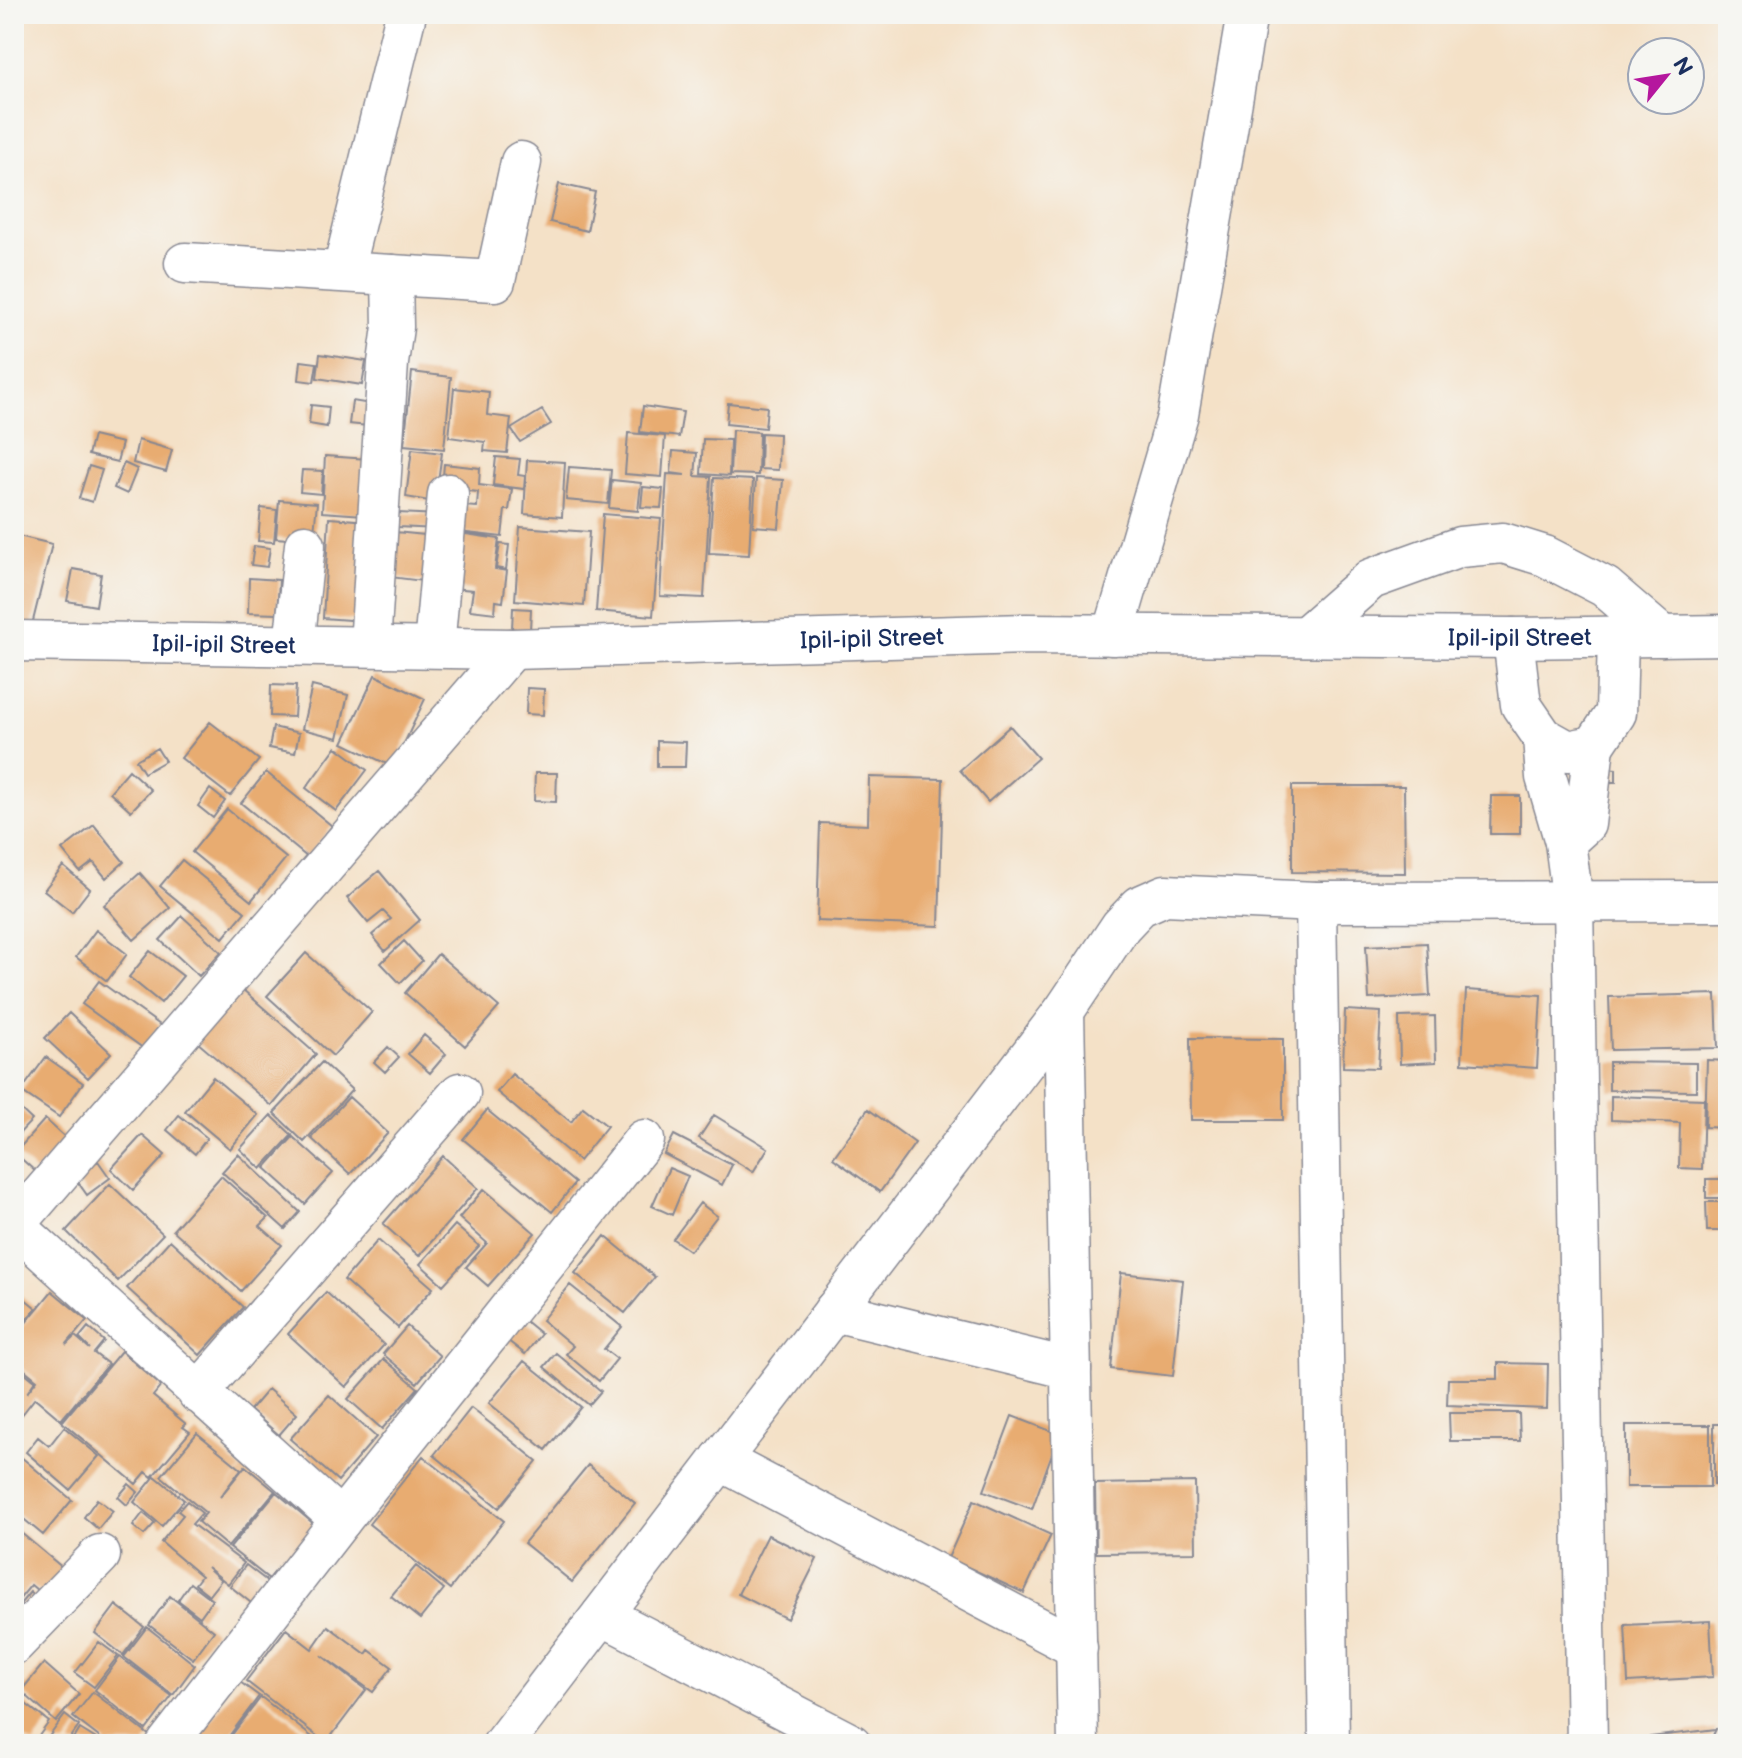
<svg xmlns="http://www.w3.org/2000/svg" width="1742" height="1758" font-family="'Balsamiq Sans',sans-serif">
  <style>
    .building { fill: #e8ac71 }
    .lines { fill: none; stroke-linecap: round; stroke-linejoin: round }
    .minor-casing { stroke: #888892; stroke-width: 43 }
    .minor { stroke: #fff; stroke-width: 40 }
    .labels { text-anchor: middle; stroke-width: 8; stroke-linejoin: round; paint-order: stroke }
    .street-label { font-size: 24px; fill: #1b2f5e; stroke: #f6f6f2 }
  </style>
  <rect width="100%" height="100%" fill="#f6f6f2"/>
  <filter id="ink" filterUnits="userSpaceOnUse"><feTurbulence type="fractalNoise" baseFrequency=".0125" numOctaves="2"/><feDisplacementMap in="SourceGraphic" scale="16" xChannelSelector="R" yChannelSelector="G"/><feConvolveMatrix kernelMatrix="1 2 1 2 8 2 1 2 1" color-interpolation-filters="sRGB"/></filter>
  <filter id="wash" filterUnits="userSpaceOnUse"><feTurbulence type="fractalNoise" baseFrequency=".006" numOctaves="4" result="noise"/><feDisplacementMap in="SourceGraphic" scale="32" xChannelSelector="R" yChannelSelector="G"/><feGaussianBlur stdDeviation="1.8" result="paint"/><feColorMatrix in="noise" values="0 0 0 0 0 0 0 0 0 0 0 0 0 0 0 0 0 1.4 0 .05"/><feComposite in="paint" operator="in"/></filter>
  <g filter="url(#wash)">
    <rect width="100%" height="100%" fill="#f4e1c7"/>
    <g id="blocks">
      <!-- building -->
      <path class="building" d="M559 184 595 192 587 231 550 222Z
        M320 354 366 361 362 385 317 378Z
        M301 361 317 363 314 382 299 380Z
        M412 372 451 377 444 449 404 445Z
        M454 388 489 392 487 415 511 418 507 453 484 451 485 442 449 437Z
        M352 401 371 404 368 426 349 424Z
        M728 403 767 407 765 428 726 424Z
        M311 405 329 407 327 427 309 424Z
        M643 406 683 412 679 437 640 432Z
        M542 410 551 424 520 442 511 429Z
        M732 430 759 432 758 475 730 474Z
        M628 433 665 436 662 477 625 474Z
        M761 433 779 434 778 470 760 469Z
        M93 436 122 443 117 462 88 455Z
        M703 439 730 440 729 476 701 474Z
        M138 440 172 450 166 472 133 463Z
        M412 449 442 453 435 502 406 497Z
        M673 451 697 453 695 476 711 477 704 598 660 596 667 474 685 475 671 473Z
        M325 456 368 459 364 515 322 512Z
        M496 457 520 459 518 475 525 476 524 489 493 485Z
        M527 460 565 462 562 517 524 514Z
        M124 463 137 469 127 494 114 488Z
        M444 464 480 468 479 485 512 489 509 510H505L502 537 459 532 462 506 477 507 478 492 442 488Z
        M89 466 102 470 92 502 79 498Z
        M569 467 611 470 608 504 566 500Z
        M302 470 323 471 321 494 300 492Z
        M714 478 753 480 749 555 709 553Z
        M756 478 783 480 779 528 753 526Z
        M612 480 641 483 638 511 609 508Z
        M643 487 663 489 661 508 641 507Z
        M279 500 317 503 313 541 276 538Z
        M261 508 277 510 274 542 258 541Z
        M398 513 438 515 437 529 398 527Z
        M603 514 661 519 653 616 596 611Z
        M329 518 369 521 363 621 323 618Z
        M520 527 589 532 584 606 515 600Z
        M395 532 435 536 430 582 390 577Z
        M459 533 499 539 495 569 507 571 503 602 496 601 495 613 470 610 473 590 452 588Z
        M14 535 52 544 32 625 14 620Z
        M500 544 509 545 506 570 496 568Z
        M254 546 270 548 267 567 251 565Z
        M73 569 101 574 96 606 67 601Z
        M249 578 279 580 277 614 248 613Z
        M513 608 531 609 530 630 512 629Z
        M375 675 425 699 393 767 343 743Z
        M271 685 296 686 294 717 270 716Z
        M312 686 348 695 338 738 302 729Z
        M527 688 544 689 543 715 526 714Z
        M210 722 259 760 230 796 181 758Z
        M1010 726 1038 758 988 802 960 770Z
        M273 727 299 733 295 753 269 748Z
        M657 741 686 742 685 767H657Z
        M336 747 367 770 336 811 306 788Z
        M157 748 165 761 144 773 136 760Z
        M1605 768 1616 769V782H1605Z
        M129 770 151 790 131 811 110 792Z
        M266 772 332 826 307 857 241 803Z
        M535 773H557L556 802 534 801Z
        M869 777 943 779 939 926 817 921 820 823 868 825Z
        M1292 786H1404L1405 873 1292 872Z
        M210 789 225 801 213 818 198 806Z
        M1491 796H1520V834H1490Z
        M227 809 286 858 251 901 192 852Z
        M94 825 124 862 106 878 93 862 80 872 62 850Z
        M182 860 245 912 223 938 160 886Z
        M63 866 90 889 72 912 44 890Z
        M379 871 420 920 385 951 372 935 391 919 383 911 368 923 347 898Z
        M140 873 170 908 134 940 104 905Z
        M182 916 221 952 199 976 160 940Z
        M96 930 127 954 107 981 76 957Z
        M404 941 422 961 400 983 381 963Z
        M1427 943 1430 996 1369 999 1366 946Z
        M150 951 183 976 161 1003 129 977Z
        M306 953 372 1012 333 1056 267 996Z
        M438 954 499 1007 465 1046 405 993Z
        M99 981 160 1025 143 1048 82 1004Z
        M242 989 316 1054 272 1106 197 1042Z
        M1466 990 1541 995 1537 1068 1462 1063Z
        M1716 994 1718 1048 1611 1050 1609 997Z
        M1345 1010 1381 1012 1378 1068 1343 1067Z
        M69 1013 111 1053 88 1078 45 1038Z
        M1435 1016 1436 1062 1400 1064 1399 1017Z
        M424 1035 446 1054 430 1073 408 1054Z
        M1190 1038 1283 1039V1120H1191Z
        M388 1047 399 1057 385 1072 374 1062Z
        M46 1057 83 1083 59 1117 21 1091Z
        M1707 1060 1728 1061V1128L1705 1127Z
        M322 1062 352 1090 304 1142 274 1113Z
        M1609 1062 1696 1063V1091L1609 1090Z
        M512 1074 571 1122 583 1107 607 1126 579 1161 497 1092Z
        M213 1077 258 1115 230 1149 185 1111Z
        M1611 1096 1704 1099 1702 1169 1679 1168 1680 1123 1611 1120Z
        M349 1097 388 1133 350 1174 311 1138Z
        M14 1103 32 1120 14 1139Z
        M868 1109 915 1143 880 1192 833 1158Z
        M487 1110 575 1183 552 1212 463 1139Z
        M179 1115 207 1138 195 1154 167 1130Z
        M271 1115 292 1135 261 1169 240 1149Z
        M714 1115 768 1148 753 1172 699 1138Z
        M45 1119 66 1138 36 1172 15 1153Z
        M142 1135 165 1155 133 1190 111 1169Z
        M674 1135 732 1165 722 1185 664 1154Z
        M293 1137 333 1173 305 1204 265 1168Z
        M238 1154 300 1212 285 1229 222 1172Z
        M443 1156 478 1188 419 1256 383 1224Z
        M98 1161 110 1178 87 1195 75 1178Z
        M669 1168 688 1176 672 1215 652 1206Z
        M221 1176 268 1218 260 1226 282 1245 241 1291 173 1230Z
        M1706 1179H1728V1198H1706Z
        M110 1184 163 1234 118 1281 66 1231Z
        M484 1189 535 1233 488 1286 466 1267 487 1243 459 1218Z
        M1706 1202H1728V1231H1707Z
        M700 1203 717 1216 690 1251 673 1239Z
        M455 1225 479 1246 443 1285 420 1264Z
        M605 1236 655 1277 625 1313 575 1273Z
        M170 1240 243 1307 200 1355 127 1288Z
        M378 1240 433 1288 398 1328 344 1280Z
        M1121 1273 1183 1280 1173 1376 1111 1369Z
        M570 1285 622 1327 604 1349 617 1359 599 1381 566 1354 573 1346 542 1320Z
        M14 1290 36 1308 14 1335Z
        M52 1291 87 1320 66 1345 75 1336 90 1349 79 1338 88 1327 104 1341 94 1353 108 1364 61 1420 35 1398 21 1416 14 1411V1364L35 1381 27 1393 37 1380 14 1361V1337Z
        M326 1292 384 1345 346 1387 288 1334Z
        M524 1320 541 1334 525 1354 507 1340Z
        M407 1326 440 1356 417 1383 383 1354Z
        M121 1351 161 1386 153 1396 186 1424 183 1427 190 1432 152 1477 146 1472 136 1484 62 1422Z
        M556 1353 601 1391 589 1405 544 1367Z
        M384 1359 418 1388 382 1429 348 1399Z
        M524 1361 581 1407 546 1450 489 1403Z
        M1498 1363 1548 1364 1547 1409 1447 1405 1448 1379H1498Z
        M268 1389 297 1414 279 1435 250 1410Z
        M329 1395 376 1437 338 1481 290 1439Z
        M471 1408 537 1461 499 1508 434 1455Z
        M1449 1413H1519L1520 1441H1450Z
        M1012 1416 1059 1434 1032 1509 984 1491Z
        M1714 1424H1728V1485H1714Z
        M1626 1425H1710V1487H1626Z
        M64 1427 99 1456 70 1490 26 1452 38 1437 49 1446Z
        M197 1433 241 1469 220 1497 245 1466 275 1491 228 1547 198 1522 206 1513 161 1476Z
        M14 1451 72 1500 43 1535 14 1511Z
        M423 1456 504 1521 450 1589 369 1524Z
        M588 1465 635 1503 572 1582 524 1543Z
        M155 1476 184 1500 162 1526 134 1502Z
        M1195 1482 1196 1552 1096 1553 1095 1484Z
        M129 1484 138 1492 127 1505 118 1497Z
        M276 1492 315 1525 269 1579 230 1548Z
        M97 1499 113 1511 98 1529 84 1517Z
        M974 1500 1051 1535 1024 1593 948 1558Z
        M187 1501 202 1513 192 1524 244 1563 228 1584 207 1567 221 1580 209 1595 195 1584 201 1576 161 1542 183 1515 178 1511Z
        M143 1513 155 1523 144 1535 133 1526Z
        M14 1527 64 1569 43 1595 31 1585 17 1602 14 1599Z
        M768 1535 817 1559 787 1619 738 1594Z
        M1728 1557V1676H1725L1720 1558Z
        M246 1565 276 1588 260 1610 230 1586Z
        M416 1566 444 1589 420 1619 391 1596Z
        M190 1583 212 1600 200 1617 178 1600Z
        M30 1592 46 1605 32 1623 16 1609Z
        M170 1596 214 1631 193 1659 149 1625Z
        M116 1605 144 1627 123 1655 95 1633Z
        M1710 1621 1713 1677 1628 1682 1625 1625Z
        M328 1626 366 1654 369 1650 392 1667 373 1692 321 1655 366 1690 326 1743 246 1681 286 1629 312 1649Z
        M147 1627 195 1665 173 1695 124 1657Z
        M99 1642 118 1656 94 1687 75 1673Z
        M120 1657 172 1696 146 1730 95 1690Z
        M44 1663 79 1694 56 1722 21 1691Z
        M240 1682 259 1696 223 1744H201L196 1740Z
        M93 1692 150 1736 144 1744H108L73 1717Z
        M261 1697 321 1744H225Z
        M18 1698 49 1722 33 1744 14 1731V1703Z
        M65 1715 79 1726 66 1744H56L48 1738Z
        M80 1729 104 1744H71Z
        M1716 1729 1709 1744H1651L1650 1737Z"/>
    </g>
  </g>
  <g filter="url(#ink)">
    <use href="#blocks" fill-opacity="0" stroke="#888892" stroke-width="2"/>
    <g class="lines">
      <defs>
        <g id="minor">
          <path d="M185 263 495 281 521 162"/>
          <path d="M343 271 406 14"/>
          <path d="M1113 635 1178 414 1247 14"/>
          <path d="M1306 636 1371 579 1460 547 1503 543 1545 556 1605 587 1662 636"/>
          <path d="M1513 638 1521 705 1543 737 1568 751 1594 746 1616 713 1618 637"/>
          <path id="s1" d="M14 641 512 649 1026 634 1513 638 1728 635"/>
          <path d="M294 645 305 545"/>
          <path d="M370 646 388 363 393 327 392 275"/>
          <path d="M434 647 448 494"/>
          <path d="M1543 737 1546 777 1565 842 1585 824 1594 746"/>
          <path d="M1565 842 1573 902 1587 1744"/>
          <path d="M1316 902 1329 1744"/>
          <path d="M1064 1011 1078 1744"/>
          <path d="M14 1225 341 1520"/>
          <path d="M14 1226 512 649"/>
          <path d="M834 1311 1071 1369"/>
          <path d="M198 1393 460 1093"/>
          <path d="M720 1460 1077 1648"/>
          <path d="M602 1615 851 1744"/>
          <path d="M14 1644 100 1555"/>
          <path d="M167 1744 341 1520 644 1140"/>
          <path d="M503 1744 1064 1011 1121 926 1140 906 1165 895 1316 902 1728 901"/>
        </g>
      </defs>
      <!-- minor casing -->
      <use href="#minor" class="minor-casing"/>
      <!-- minor -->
      <use href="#minor" class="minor"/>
    </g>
  </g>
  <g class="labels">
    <!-- street labels -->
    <g class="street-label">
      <text dy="8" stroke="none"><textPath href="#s1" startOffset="1506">Ipil-ipil Street</textPath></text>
      <text dy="8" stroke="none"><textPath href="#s1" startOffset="858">Ipil-ipil Street</textPath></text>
      <text dy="8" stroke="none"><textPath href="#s1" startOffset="210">Ipil-ipil Street</textPath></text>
    </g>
  </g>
  <!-- margin -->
  <rect width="1742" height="1758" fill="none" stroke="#f6f6f2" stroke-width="48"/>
  <!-- north arrow -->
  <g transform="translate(1666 76) rotate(60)"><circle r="38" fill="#f6f6f2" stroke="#9ea6b7" stroke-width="2"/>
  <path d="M0-6L14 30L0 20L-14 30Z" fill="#b5179e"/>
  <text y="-12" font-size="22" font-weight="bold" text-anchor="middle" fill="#1b2f5e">N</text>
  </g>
</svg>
